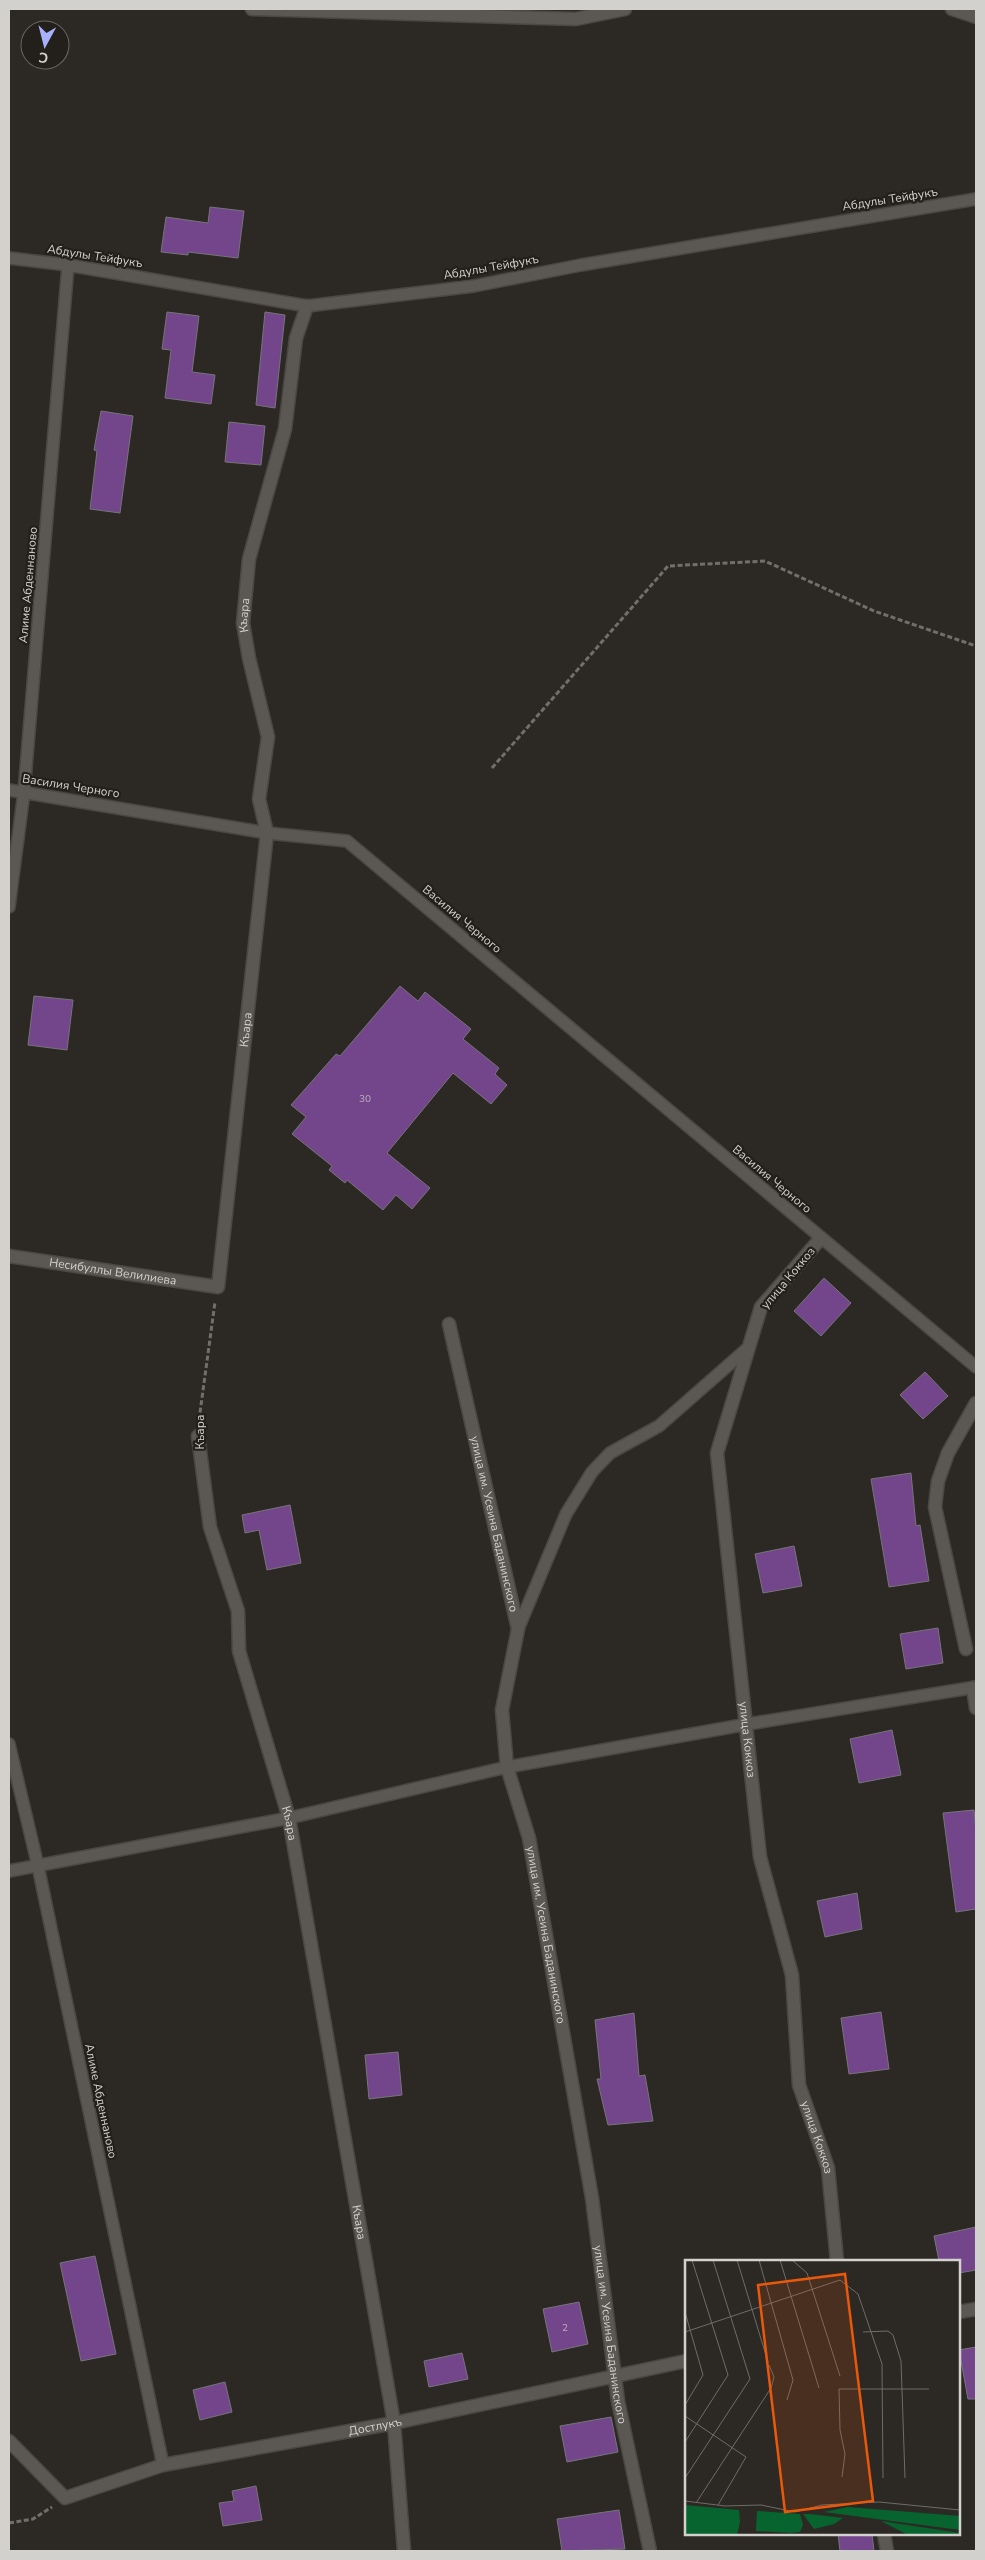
<svg xmlns="http://www.w3.org/2000/svg" width="985" height="2560" font-family="'Nunito Sans',sans-serif">
  <style>
    .building { fill: #73468b; stroke: #77747a }
    .lines { fill: none; stroke-linecap: round; stroke-linejoin: round }
    .service-casing { stroke: #4a4744; stroke-width: 14 }
    .minor-casing { stroke: #4a4744; stroke-width: 15 }
    .path { stroke: #726f6b; stroke-width: 3; stroke-dasharray: 5 2.5; stroke-linecap: butt }
    .service { stroke: #5b5752; stroke-width: 11 }
    .minor { stroke: #5b5752; stroke-width: 12 }
    .labels { text-anchor: middle; stroke-width: 4.5; stroke-linejoin: round; paint-order: stroke }
    .number-label { font-size: 10px; fill: #bbaebd }
    .street-label { font-size: 12px; fill: #d3d1ce; stroke: #231f1b }
    .inset-road { fill: none; stroke: #6f6c68; stroke-width: 1 }
    .view { fill: #e8590c; fill-opacity: 0.15; stroke: #e8590c; stroke-width: 2.5 }
    .inset-edge { fill: none; stroke: #d3d1ce; stroke-width: 2.5 }
  </style>
  <rect width="100%" height="100%" fill="#2c2924"/>
  <!-- building -->
  <path class="building" d="M210 207 244 211 238 258 188 252V255L161 252 166 217 208 223Z
    M167 312 199 316 192 372 215 375 211 404 165 398 171 350 162 349Z
    M265 312 285 315 275 408 256 405Z
    M101 411 133 416 120 513 90 509 97 451 94 450Z
    M229 422 265 426 261 465 225 462Z
    M400 986 418 1001 425 992 471 1029 463 1039 499 1068 495 1074 507 1085 491 1104 453 1073 387 1153 430 1188 412 1209 396 1195 383 1210 347 1180 345 1183 329 1170 332 1166 292 1134 306 1117 291 1105 336 1054 340 1056Z
    M34 996 73 1000 67 1050 28 1045Z
    M824 1278 851 1303 821 1336 794 1311Z
    M925 1372 948 1396 923 1419 900 1395Z
    M911 1473 916 1526 920 1525 929 1581 889 1587 871 1479Z
    M290 1505 301 1563 267 1570 259 1530 245 1533 242 1515Z
    M794 1546 802 1586 763 1593 755 1554Z
    M938 1628 943 1663 906 1669 900 1634Z
    M892 1730 901 1775 859 1783 850 1739Z
    M974 1810 976 1831V1909L956 1912 943 1813Z
    M857 1893 862 1929 825 1937 817 1901Z
    M881 2012 889 2069 849 2074 841 2018Z
    M634 2013 639 2076 645 2075 653 2121 608 2125 597 2079H601L595 2020Z
    M398 2052 402 2095 369 2099 365 2055Z
    M976 2227V2270L959 2273V2261H939L934 2236Z
    M95 2256 116 2354 81 2361 60 2263Z
    M579 2302 588 2344 552 2352 543 2309Z
    M976 2347V2399H968L959 2350Z
    M462 2353 468 2379 429 2387 424 2361Z
    M225 2382 232 2412 200 2420 193 2390Z
    M611 2417 618 2452 567 2462 560 2426Z
    M256 2486 262 2520 223 2526 219 2503 234 2501 232 2491Z
    M619 2510 625 2549 562 2551 557 2519Z
    M838 2534H872L874 2551H840Z"/>
  <g class="lines">
    <defs>
      <path id="service" d="M9 258 68 265 307 306 474 286 581 265 976 199
        M9 790 267 833 347 841 976 1367
        M9 907 24 792 68 265
        M518 1629 566 1514 592 1472 610 1453 659 1426 749 1347
        M9 1744 38 1866 163 2465
        M9 1871 289 1818 507 1767 748 1724 976 1687"/>
      <g id="minor">
        <path d="M252 9 576 19 625 9"/>
        <path d="M952 9 976 17"/>
        <path id="s1" d="M821 1238 761 1307 717 1453 760 1857 792 1975 799 2085 828 2168 837 2261"/>
        <path id="s2" d="M9 1256 218 1287 267 833 259 799 268 737 249 658 243 623 249 559 285 429 296 338 307 306"/>
        <path id="s3" d="M449 1324 518 1629 502 1710 507 1767 529 1838 592 2198 618 2401 650 2551"/>
        <path id="s4" d="M198 1436 210 1527 238 1611 239 1651 289 1818 394 2423 404 2551"/>
        <path d="M966 1649 935 1507 938 1481 948 1453 976 1403"/>
        <path d="M973 1688 976 1708"/>
        <path d="M959 2312 976 2309"/>
        <path id="s5" d="M9 2441 65 2498 163 2465 394 2423 686 2361"/>
        <path d="M884 2534 887 2551"/>
      </g>
    </defs>
    <!-- service casing -->
    <use href="#service" class="service-casing"/>
    <!-- minor casing -->
    <use href="#minor" class="minor-casing"/>
    <!-- path -->
    <path class="path" d="M492 768 668 566 765 561 874 611 976 646
      M199 1420 215 1302
      M9 2523 33 2519 52 2507"/>
    <!-- service -->
    <use href="#service" class="service"/>
    <!-- minor -->
    <use href="#minor" class="minor"/>
  </g>
  <g class="labels">
    <!-- number labels -->
    <g class="number-label">
      <text x="365" y="1102">30</text>
      <text x="565" y="2331">2</text>
    </g>
    <!-- street labels -->
    <g class="street-label">
      <text transform="translate(890 199) rotate(-9)" y="4">Абдулы Тейфукъ</text>
      <text transform="translate(95 256) rotate(9)" y="4">Абдулы Тейфукъ</text>
      <text transform="translate(491 267) rotate(-10)" y="4">Абдулы Тейфукъ</text>
      <text transform="translate(28 585) rotate(-85)" y="4">Алиме Абденнаново</text>
      <text dy="4" stroke="none"><textPath href="#s2" startOffset="890">Къара</textPath></text>
      <text transform="translate(71 786) rotate(9)" y="4">Василия Черного</text>
      <text transform="translate(462 919) rotate(40)" y="4">Василия Черного</text>
      <text dy="4" stroke="none"><textPath href="#s2" startOffset="470">Къара</textPath></text>
      <text transform="translate(772 1179) rotate(40)" y="4">Василия Черного</text>
      <text dy="4" stroke="none"><textPath href="#s2" startOffset="105">Несибуллы Велилиева</textPath></text>
      <text transform="translate(788 1278) rotate(-50)" y="4">улица Коккоз</text>
      <text transform="translate(200 1432) rotate(-90)" y="4">Къара</text>
      <text dy="4" stroke="none"><textPath href="#s3" startOffset="205">улица им. Усеина Баданинского</textPath></text>
      <text dy="4" stroke="none"><textPath href="#s1" startOffset="532">улица Коккоз</textPath></text>
      <text dy="4" stroke="none"><textPath href="#s4" startOffset="400">Къара</textPath></text>
      <text dy="4" stroke="none"><textPath href="#s3" startOffset="625">улица им. Усеина Баданинского</textPath></text>
      <text transform="translate(101 2101) rotate(78)" y="4">Алиме Абденнаново</text>
      <text dy="4" stroke="none"><textPath href="#s1" startOffset="938">улица Коккоз</textPath></text>
      <text dy="4" stroke="none"><textPath href="#s4" startOffset="805">Къара</textPath></text>
      <text dy="4" stroke="none"><textPath href="#s3" startOffset="1030">улица им. Усеина Баданинского</textPath></text>
      <text dy="4" stroke="none"><textPath href="#s5" startOffset="399">Достлукъ</textPath></text>
    </g>
  </g>
  <!-- overview -->
  <g transform="translate(685 2260)">
    <rect width="275" height="275" fill="#2c2924"/>
    <path d="M0 245 54 250 55 262 52 275H0ZM163 247 275 256V270L139 252ZM72 251 115 254 118 265 115 272 107 273 71 271ZM118 254H125L158 258 149 264 129 269ZM196 261 275 273V275H223Z" fill="#07642e"/>
    <path class="inset-road" d="M52 0 83 102M74 0 108 120 102 140M95 0 134 128M107 0 122 13 155 116M0 52 18 115 0 145M0 72 155 20 173 34 197 104 198 218M178 72 203 71 208 75 216 101 220 218M0 156 61 197 33 245M0 182 43 115 7 0M157 217 160 194 155 170 154 129H244M0 218 65 119 28 0M0 241 40 246 76 245 110 252 137 245 194 242 275 250M11 243 86 128 89 117 84 105"/>
    <path class="view" d="M160 14 188 241 100 252 73 25Z"/>
    <rect width="275" height="275" class="inset-edge"/>
  </g>
  <!-- border -->
  <rect width="985" height="2560" fill="none" stroke="#d3d1ce" stroke-width="20"/>
  <!-- north arrow -->
  <g transform="translate(45 45) rotate(187)"><circle r="24" fill="#231f1b" stroke="#696663"/>
  <path d="M0-4L9 19L0 12L-9 19Z" fill="#a7b1fc"/>
  <text y="-8" font-size="14" font-weight="bold" text-anchor="middle" fill="#d3d1ce">С</text>
  </g>
</svg>
